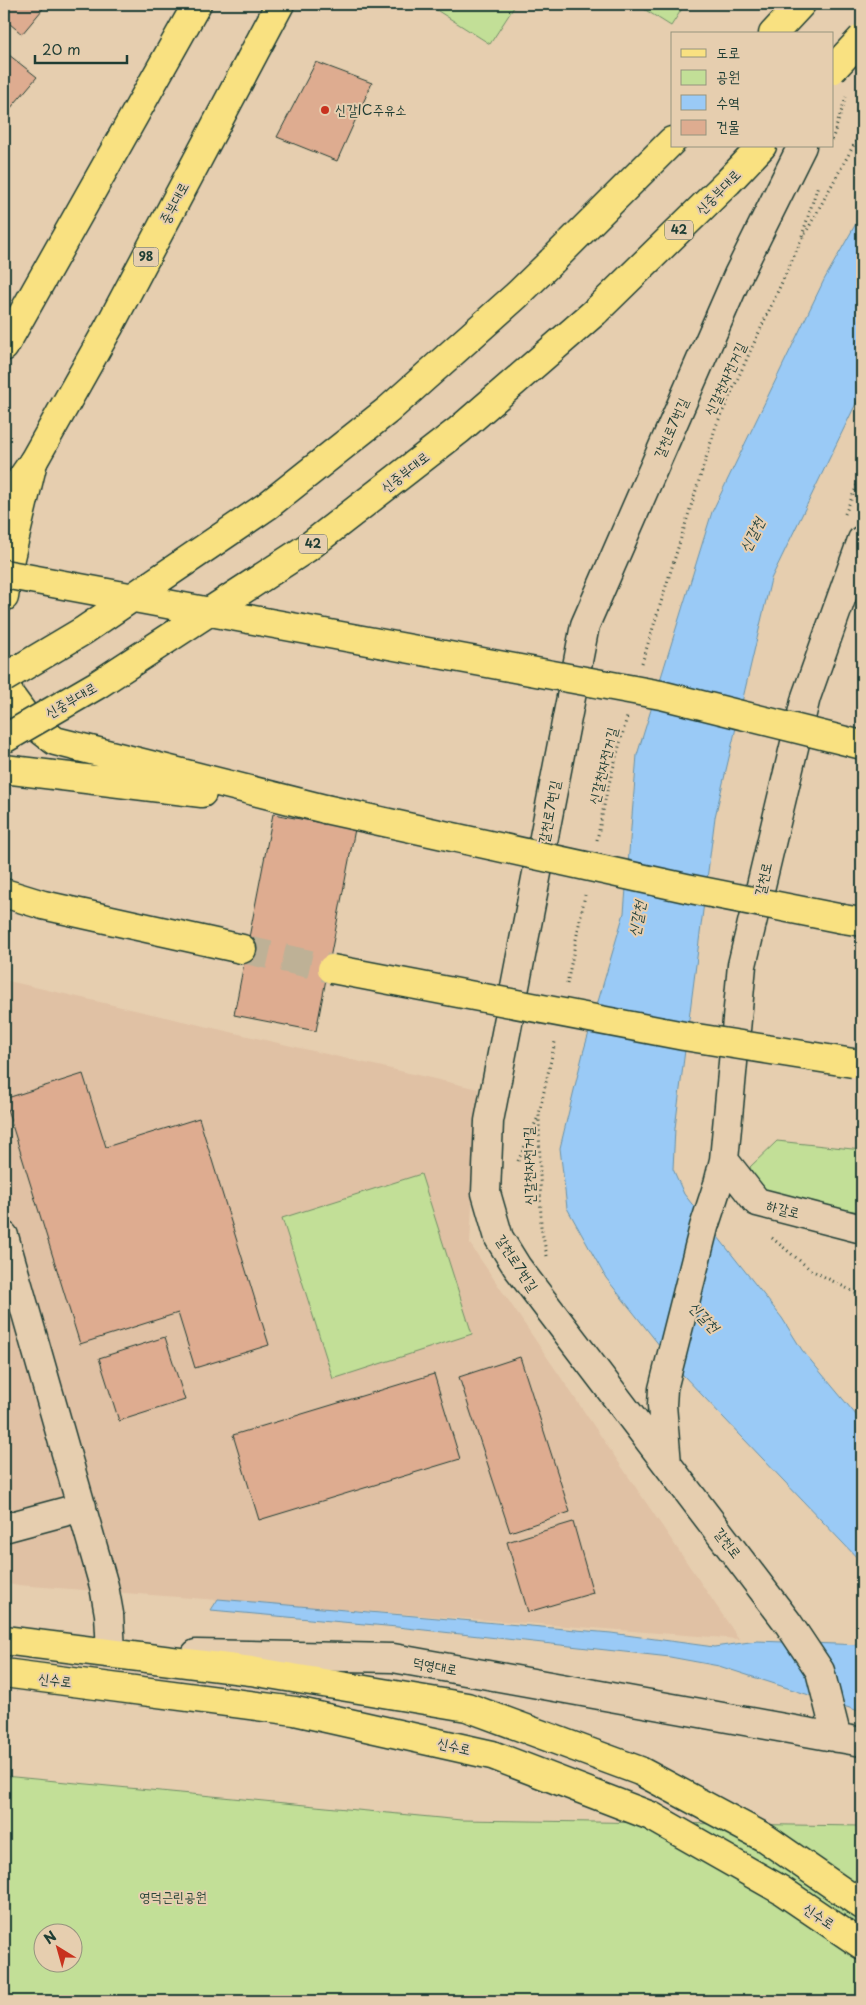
<svg xmlns="http://www.w3.org/2000/svg" width="866" height="2005" font-family="'Playpen Sans','Poor Story',sans-serif">
  <style>
    .built { fill: #e0c1a4 }
    .green { fill: #c2df97; stroke: #708e66; fill-rule: evenodd }
    .water { fill: #9acaf6; stroke: #6992a8 }
    .building { fill: #deac90; stroke: #1f3d34 }
    .lines { fill: none; stroke-linecap: round; stroke-linejoin: round }
    .highway-tunnel { stroke: #beb196; stroke-width: 28; stroke-dasharray: 28 14; stroke-linecap: butt }
    .minor-casing { stroke: #1f3d34; stroke-width: 31 }
    .major-casing { stroke: #1f3d34; stroke-width: 31 }
    .highway-casing { stroke: #1f3d34; stroke-width: 31 }
    .path { stroke: #1f3d34; stroke-width: 3; stroke-dasharray: 1 4; stroke-linecap: butt }
    .minor { stroke: #e6ceaf; stroke-width: 28 }
    .major { stroke: #f9e181; stroke-width: 28 }
    .highway { stroke: #f9e181; stroke-width: 28 }
    .highway-bridge-casing { stroke: #1f3d34; stroke-width: 31; stroke-linecap: butt }
    .highway-bridge { stroke: #f9e181; stroke-width: 28 }
    .poi-dot { fill: #c8321e; stroke: #e6ceaf; stroke-width: 2 }
    .labels { text-anchor: middle; stroke-width: 4; stroke-linejoin: round; paint-order: stroke }
    .shield { fill: #e6ceaf; stroke: #5b6859; stroke-width: 1 }
    .shield-label { font-size: 12px; font-weight: bold; fill: #1f3d34 }
    .poi-label { font-size: 14px; fill: #1f3d34; stroke: #e6ceaf; text-anchor: start }
    .street-label { font-size: 14px; fill: #1f3d34; stroke: #e6ceaf }
    .park-label { font-size: 14px; fill: #274539; stroke: #e6ceaf }
    .water-label { font-size: 15px; font-style: italic; fill: #25443e; stroke: #e6ceaf }
  </style>
  <rect width="100%" height="100%" fill="#e6ceaf"/>
  <filter id="ink" filterUnits="userSpaceOnUse"><feTurbulence type="fractalNoise" baseFrequency=".02" numOctaves="2"/><feDisplacementMap in="SourceGraphic" scale="10" xChannelSelector="R" yChannelSelector="G"/><feConvolveMatrix kernelMatrix="1 2 1 2 8 2 1 2 1" color-interpolation-filters="sRGB"/></filter>
  <g filter="url(#ink)">
    <!-- built -->
    <path class="built" d="M4 980 478 1089 470 1244 739 1639 4 1584Z"/>
    <!-- green -->
    <path class="green" d="M427 4H516L490 44Z
      M636 4H685L671 26Z
      M777 1141 862 1150V1212L764 1201 750 1167Z
      M421 1174 472 1334 333 1379 282 1218Z
      M4 1776 461 1820 859 1826 862 1827V2001H4ZM42 1932H72V1962H42Z"/>
    <!-- water -->
    <path class="water" d="M862 213V391L771 579 715 817 675 1128 673 1169 684 1194 782 1318 802 1350 862 1422V1563L683 1375 606 1278 567 1208 560 1148 583 1053 624 913 637 755 712 512 824 280Z
      M218 1599 611 1633 714 1647 757 1641 862 1645V1712L719 1666 670 1657 397 1627 211 1610Z"/>
    <!-- building -->
    <path class="building" d="M4 4H47L22 34 4 19Z
      M4 51 37 77 4 116Z
      M316 62 372 83 337 161 277 137Z
      M273 814 355 829 316 1031 234 1015Z
      M83 1074 106 1147 199 1118 269 1345 195 1368 178 1313 80 1344 4 1099Z
      M165 1337 185 1400 119 1421 99 1358Z
      M520 1357 570 1512 510 1532 459 1377Z
      M434 1374 460 1459 259 1520 233 1435Z
      M573 1522 593 1593 528 1612 507 1542Z"/>
    <g class="lines">
      <!-- highway-tunnel -->
      <path class="highway-tunnel" d="M242 949 332 969"/>
      <defs>
        <path id="minor" d="M802 146 738 275 585 625 489 1121 486 1193 499 1238 517 1267 788 1623 820 1671 837 1738
          M724 1160 757 1202 862 1229
          M4 1236 104 1586 109 1614 111 1652
          M667 1464 662 1405 663 1389 704 1227 718 1184 724 1160 742 965 806 697 862 540
          M4 1528 82 1507
          M196 1654 393 1658 862 1742"/>
        <path id="major" d="M4 347 197 4
          M4 504 33 462 109 327 280 4
          M4 1640 251 1671 467 1707 640 1771 765 1838 862 1905
          M4 1673 295 1711 492 1755 651 1816 781 1890 862 1945"/>
        <path id="highway" d="M773 34 801 4
          M552 261 672 141
          M595 312 728 182 762 146
          M4 597 10 558 33 462
          M4 669 9 694 28 720 55 741 325 809
          M4 769 202 793
          M4 893 43 905 242 949
          M843 919 862 922"/>
      </defs>
      <!-- minor casing -->
      <use href="#minor" class="minor-casing"/>
      <!-- major casing -->
      <use href="#major" class="major-casing"/>
      <!-- highway casing -->
      <use href="#highway" class="highway-casing"/>
      <!-- path -->
      <path class="path" d="M832 140 846 97
        M802 236 818 185
        M845 514 862 473
        M642 663 716 426 799 245 862 130
        M597 840 607 791 627 717
        M567 984 585 895
        M518 1161 538 1117
        M772 1238 811 1270 862 1296
        M547 1256 541 1227 539 1114 555 1042"/>
      <!-- minor -->
      <use href="#minor" class="minor"/>
      <!-- major -->
      <use href="#major" class="major"/>
      <!-- highway -->
      <use href="#highway" class="highway"/>
      <defs>
        <path id="highway-bridge" d="M832 70 862 38
          M4 574 661 695 862 745
          M4 678 83 631 267 506 388 410 517 295 552 261
          M4 739 97 685 307 548 459 430 595 312
          M325 809 686 888 843 919
          M332 969 684 1036 853 1063"/>
      </defs>
      <!-- highway-bridge casing -->
      <use href="#highway-bridge" class="highway-bridge-casing"/>
      <!-- highway-bridge -->
      <use href="#highway-bridge" class="highway-bridge"/>
    </g>
  </g>
  <!-- markers -->
  <circle class="poi-dot" cx="325" cy="110" r="5"/>
  <g class="labels">
    <!-- shield labels -->
    <g class="shield">
      <rect x="665" y="220.5" width="28" height="19" rx="4"/>
      <rect x="133.5" y="247.5" width="25" height="19" rx="4"/>
      <rect x="299" y="534.5" width="28" height="19" rx="4"/>
    </g>
    <g class="shield-label">
      <text x="679" y="234">42</text>
      <text x="146" y="261">98</text>
      <text x="313" y="548">42</text>
    </g>
    <!-- poi labels -->
    <g class="poi-label">
      <text x="335" y="115">신갈IC주유소</text>
    </g>
    <!-- street labels -->
    <g class="street-label">
      <text transform="translate(718 192) rotate(-45)" y="5">신중부대로</text>
      <text transform="translate(174 203) rotate(-62)" y="5">중부대로</text>
      <text transform="translate(725 379) rotate(-65)" y="5">신갈천자전거길</text>
      <text transform="translate(671 428) rotate(-66)" y="5">갈천로7번길</text>
      <text transform="translate(405 472) rotate(-38)" y="5">신중부대로</text>
      <text transform="translate(71 700) rotate(-30)" y="5">신중부대로</text>
      <text transform="translate(603 766) rotate(-76)" y="5">신갈천자전거길</text>
      <text transform="translate(549 812) rotate(-79)" y="5">갈천로7번길</text>
      <text transform="translate(763 879) rotate(-77)" y="5">갈천로</text>
      <text transform="translate(529 1166) rotate(-91)" y="5">신갈천자전거길</text>
      <text transform="translate(783 1209) rotate(15)" y="5">하갈로</text>
      <text transform="translate(517 1263) rotate(57)" y="5">갈천로7번길</text>
      <text transform="translate(728 1543) rotate(53)" y="5">갈천로</text>
      <text transform="translate(435 1666) rotate(10)" y="5">덕영대로</text>
      <text transform="translate(55 1680) rotate(7)" y="5">신수로</text>
      <text transform="translate(454 1746) rotate(13)" y="5">신수로</text>
      <text transform="translate(819 1916) rotate(34)" y="5">신수로</text>
    </g>
    <!-- park labels -->
    <g class="park-label">
      <text x="173" y="1902">영덕근린공원</text>
    </g>
    <!-- water labels -->
    <g class="water-label">
      <text transform="translate(752 535) rotate(-63)" y="5">신갈천</text>
      <text transform="translate(637 919) rotate(-79)" y="5">신갈천</text>
      <text transform="translate(704 1317) rotate(47)" y="5">신갈천</text>
    </g>
  </g>
  <!-- margin -->
  <rect width="866" height="2005" fill="none" stroke="#e6ceaf" stroke-width="20"/>
  <rect x="10" y="10" width="846" height="1985" fill="none" stroke="#1f3d34" stroke-width="2" filter="url(#ink)"/>
  <!-- legend -->
  <rect x="671" y="32" width="162" height="115" fill="#e6ceaf" stroke="#96947e"/>
  <rect x="681" y="49" width="25" height="8" fill="#f9e181" stroke="#96947e"/>
  <text x="716" y="58" font-size="15" fill="#1f3d34">도로</text>
  <rect x="681" y="70" width="25" height="15" fill="#c2df97" stroke="#96947e"/>
  <text x="716" y="82" font-size="15" fill="#1f3d34">공원</text>
  <rect x="681" y="95" width="25" height="15" fill="#9acaf6" stroke="#96947e"/>
  <text x="716" y="108" font-size="15" fill="#1f3d34">수역</text>
  <rect x="681" y="120" width="25" height="15" fill="#deac90" stroke="#96947e"/>
  <text x="716" y="132" font-size="15" fill="#1f3d34">건물</text>
  <!-- north arrow -->
  <g transform="translate(58 1948) rotate(323)"><circle r="24" fill="#e6ceaf" stroke="#96947e"/>
  <path d="M0-4L9 19L0 12L-9 19Z" fill="#c8321e"/>
  <text y="-8" font-size="14" font-weight="bold" text-anchor="middle" fill="#1f3d34">N</text>
  </g>
  <!-- scale -->
  <path d="M35 55v8h92v-8" fill="none" stroke="#1f3d34" stroke-width="2.5"/>
  <text x="42" y="55" font-size="15" fill="#1f3d34" stroke="#e6ceaf" stroke-width="4" paint-order="stroke">20 m</text>
</svg>
